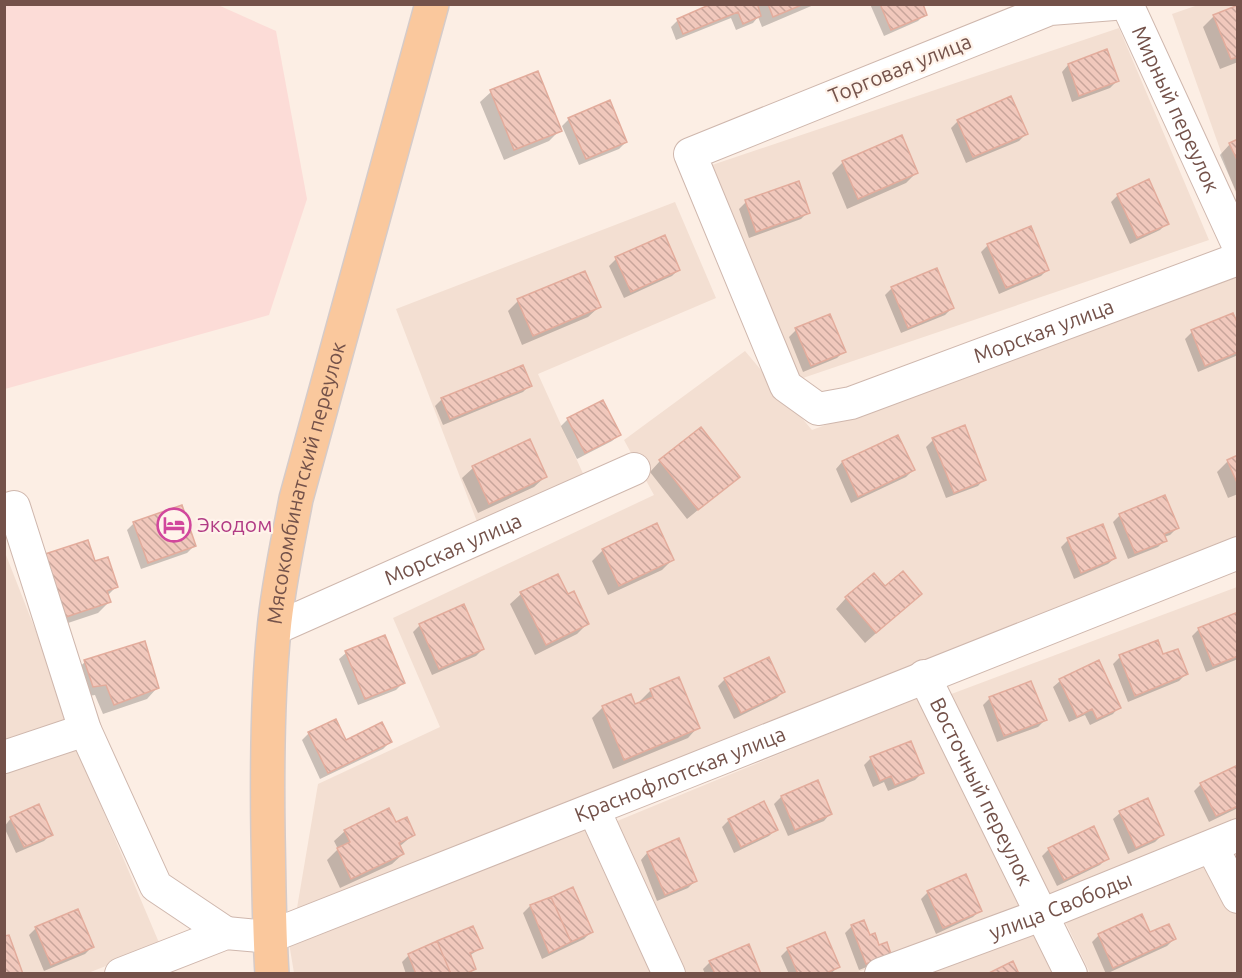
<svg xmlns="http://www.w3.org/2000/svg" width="1242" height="978" font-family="Ubuntu,sans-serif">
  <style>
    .residential { fill: #f3dfd2 }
    .commercial { fill: #fcdcd7 }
    .shadow { fill: #0003 }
    .building { fill: url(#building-back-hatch); stroke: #e3ac9c; stroke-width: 1.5 }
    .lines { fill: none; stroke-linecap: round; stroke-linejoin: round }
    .minor-casing { stroke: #cfb7ad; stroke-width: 34 }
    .major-casing { stroke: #d5cbc9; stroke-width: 36 }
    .minor { stroke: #fff; stroke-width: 32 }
    .major { stroke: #fac89d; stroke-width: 33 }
    .labels { text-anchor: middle; stroke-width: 4.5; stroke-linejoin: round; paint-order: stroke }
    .street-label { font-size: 21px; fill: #74524a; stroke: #fff3ea }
    .hotel-label { font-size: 21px; fill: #b23c85; stroke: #fff3ea; text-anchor: start }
  </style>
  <defs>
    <pattern id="building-back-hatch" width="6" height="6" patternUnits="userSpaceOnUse" patternTransform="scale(1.5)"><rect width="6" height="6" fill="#f1c8bc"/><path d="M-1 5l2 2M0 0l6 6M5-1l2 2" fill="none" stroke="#c8a59b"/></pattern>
  </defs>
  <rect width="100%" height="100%" fill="#fceee4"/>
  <!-- residential -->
  <path class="residential" d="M1198 5H1237V197L1172 14Z
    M1119 28 1209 240 797 380 712 165Z
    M675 202 716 298 538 374 585 478 479 527 396 309Z
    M1236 272 1237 541 296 914 318 784 440 727 393 618 654 495 624 440 745 351 812 430Z
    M4 550 73 726 4 750Z
    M1237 587V823L1045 909 946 696Z
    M925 694 1030 910 855 973H680L610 824Z
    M77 749 160 945 88 973H5L4 773Z
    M588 826 659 973H294L289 943Z
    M1208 854 1237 912V973H1090L1058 907Z
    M1028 923 1056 974H895Z"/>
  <!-- commercial -->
  <path class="commercial" d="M5 4 218 5 276 31 307 199 269 315 5 389Z"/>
  <!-- shadow -->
  <path class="shadow" d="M715 4H816L762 27 758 17 753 23 736 30 731 18 676 40 671 27 678 20Z
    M870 4H921L925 14 918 21 884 36Z
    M1238 7V62L1220 69 1203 27 1214 16Z
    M1068 65 1117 81 1110 88 1072 102 1062 72Z
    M491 92 560 130 549 141 504 160 480 102Z
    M569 119 626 142 619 149 579 165 562 126Z
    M958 121 1026 134 1019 141 966 163 951 128Z
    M1238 141V196L1220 155 1230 144Z
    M843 162 916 173 906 183 847 209 832 173Z
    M798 183 808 212 801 219 749 238 739 209 746 202Z
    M1118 195 1167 223 1160 230 1130 244 1111 202Z
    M988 245 1048 269 1041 276 999 294 981 252Z
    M616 259 679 269 672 276 624 298 609 266Z
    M892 288 952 308 945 315 901 333 885 295Z
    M518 301 599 307 588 317 522 345 508 311Z
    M829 316 844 351 837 358 803 372 789 337 796 330Z
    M1238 328V355L1198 372 1185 339 1192 332Z
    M530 385 523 392 443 425 435 406 442 399Z
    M568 419 619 435 612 441 577 459 561 426Z
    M898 437 913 470 906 477 851 503 836 469 842 462Z
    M933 440 984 479 978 486 946 498 926 447Z
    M529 441 545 477 534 487 478 513 462 478 473 468Z
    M1238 457V494L1228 498 1217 472 1228 461Z
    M660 461 738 477 687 519 650 472Z
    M1120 515 1177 528 1170 535 1164 537 1165 540 1158 547 1128 559 1113 522Z
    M134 523 194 546 187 553 141 569 127 530Z
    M657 525 672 560 662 570 608 595 592 561 603 550Z
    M1068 540 1115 558 1108 564 1074 579 1061 547Z
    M94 563 116 587 107 596 109 602 98 613 56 627 35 566Z
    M558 576 567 596 588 623 577 634 535 655 510 604 521 594Z
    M885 588 920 594 865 643 836 609 846 598Z
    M464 606 483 649 476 656 432 675 413 632 420 625Z
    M1238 614V659L1206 672 1192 636 1199 629Z
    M346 653 403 683 396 690 358 705 339 659Z
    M1120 657 1186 674 1179 681 1128 702 1113 664Z
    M85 662 157 688 147 699 103 714 95 695 82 697 74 672Z
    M725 679 784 691 777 698 734 719 718 686Z
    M1060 681 1119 707 1113 714 1090 725 1085 715 1069 722 1053 687Z
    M651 690 698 727 688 738 613 769 592 718 602 708 630 696 635 706 641 703 640 701Z
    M990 698 1045 720 1038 727 997 742 983 705Z
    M309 733 345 742H390L383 749 320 779 302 740Z
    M871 758 922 773 915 780 888 791 884 782 873 787 864 765Z
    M1238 766V808L1209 822 1194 791 1201 784Z
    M817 782 830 814 824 821 788 836 774 804 781 797Z
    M1120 813 1162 835 1155 842 1128 854 1113 819Z
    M11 818 51 834 44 841 16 853 4 827Z
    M729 820 776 829 769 836 734 853 722 827Z
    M395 824 413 835 399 847 403 854 392 864 340 888 327 860 338 849 334 841 345 831Z
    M679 840 695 881 688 888 657 901 641 860 647 853Z
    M1049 849 1107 858 1100 865 1057 886 1042 856Z
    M572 889 591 932 584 939 542 959 523 913 530 906Z
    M928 892 980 910 973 917 936 934 921 899Z
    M852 926 882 961 859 970 845 933Z
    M36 928 92 947 85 954 44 971 29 935Z
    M1149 934 1174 939 1167 946 1106 974 1092 942 1099 935Z
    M481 948 469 956 475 968 469 974H406L402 962 409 955Z
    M788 949 838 966 831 974H789L781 956Z
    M710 962 759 974H705L703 969Z"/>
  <!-- building -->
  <path class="building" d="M711 4H760L758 6 761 16 743 24 738 12 683 34 677 19Z
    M768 4H804L773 17Z
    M880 4H923L927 15 891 30Z
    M1238 5V57L1231 59 1213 15Z
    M1107 49 1119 81 1079 96 1068 64Z
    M538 71 562 131 514 150 490 90Z
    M1011 96 1028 134 973 157 957 120Z
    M610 100 627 142 586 159 568 118Z
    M902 135 918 173 858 199 842 161Z
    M1238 139V162L1229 143Z
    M1149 179 1169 224 1137 238 1117 194Z
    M799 181 810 213 756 232 745 200Z
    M1031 226 1049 270 1006 288 987 244Z
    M665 235 680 270 631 292 615 257Z
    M937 268 954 308 908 328 891 287Z
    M585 271 601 307 533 336 517 299Z
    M1233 313 1238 324V352L1205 366 1191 330Z
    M830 314 846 352 811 366 795 328Z
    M523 365 532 386 450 419 441 398Z
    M603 400 621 435 585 453 567 418Z
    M965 425 986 480 954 493 932 438Z
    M701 427 740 477 698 510 659 460Z
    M898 435 915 470 858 497 842 461Z
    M530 439 547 477 489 504 472 466Z
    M1238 455V485L1227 460Z
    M1165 495 1179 528 1164 534 1167 541 1135 553 1119 514Z
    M182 505 196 546 148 563 133 522Z
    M657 523 674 560 619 586 602 549Z
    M1103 524 1116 558 1081 573 1067 538Z
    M88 540 95 561 108 557 118 587 107 591 111 602 66 617 45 554Z
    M903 571 922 594 876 633 845 597 874 573 885 586Z
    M558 574 568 594 574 591 589 624 546 645 520 592Z
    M464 604 484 649 439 669 419 624Z
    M1238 612V656L1213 666 1198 628Z
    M385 635 405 683 365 699 345 651Z
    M1158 640 1163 654 1178 649 1188 674 1135 696 1119 655Z
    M145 641 159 688 114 705 106 685 93 687 84 660Z
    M769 657 785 692 741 713 724 678Z
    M1099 660 1121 708 1097 719 1092 709 1077 717 1059 679Z
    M679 677 700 728 624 760 602 706 631 694 635 704 653 697 650 689Z
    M1031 681 1047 720 1004 736 989 697Z
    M336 719 346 740 382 722 392 742 328 773 308 732Z
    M911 741 924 773 895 785 891 776 880 781 870 757Z
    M1238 765V806L1216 816 1200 783Z
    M818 780 832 814 795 830 781 796Z
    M1148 798 1164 835 1136 848 1119 811Z
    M764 801 778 830 741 847 728 819Z
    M39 804 53 835 24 847 10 817Z
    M389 808 396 822 407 817 415 835 399 843 404 854 351 879 337 848 350 842 344 830Z
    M1094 826 1109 859 1064 880 1048 848Z
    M679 838 697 881 665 895 647 852Z
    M966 874 982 911 943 928 927 891Z
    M573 887 593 932 571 942 551 897Z
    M551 897 571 942 549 953 530 905Z
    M78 909 94 947 51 965 35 927Z
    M1142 914 1150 932 1169 924 1176 939 1113 968 1098 934Z
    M864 920 870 935 875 933 879 945 887 942 891 954 866 964 851 925Z
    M473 926 483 948 470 953 476 969 465 974H451L437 941Z
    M825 932 840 967 824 974H798L787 948Z
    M9 935 23 974H4V936Z
    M437 941 451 974H416L408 954Z
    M749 944 761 974H715L709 961Z
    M1013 961 1019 974H987Z"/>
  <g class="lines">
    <defs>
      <g id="minor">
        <path id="s1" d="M1114 4 1050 9 690 154 786 386 818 409 851 403 1238 259"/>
        <path id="s2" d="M1127 4 1238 245"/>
        <path d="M4 510 14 507 85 730 156 886 226 933"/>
        <path id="s3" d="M274 629 634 469"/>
        <path id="s4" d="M924 676 1071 974"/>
        <path d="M4 757 85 730"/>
        <path d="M594 810 669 974"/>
        <path d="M1212 847 1238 897"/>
        <path id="s5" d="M121 974 226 933 269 937C593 811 914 680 1238 553"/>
        <path id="s6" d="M881 974 1041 915 1238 835"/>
      </g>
      <g id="major">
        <path id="s7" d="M272 974C269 928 269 882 268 836 267 768 267 698 274 630 278 586 288 542 296 499L432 4"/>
      </g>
    </defs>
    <!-- minor casing -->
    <use href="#minor" class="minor-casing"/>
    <!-- major casing -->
    <use href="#major" class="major-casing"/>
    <!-- minor -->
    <use href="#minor" class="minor"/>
    <!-- major -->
    <use href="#major" class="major"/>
  </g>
  <!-- icons -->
  <defs>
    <symbol id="hotel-ring" viewBox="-11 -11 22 22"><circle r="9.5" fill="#fff3ea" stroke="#d1479c" stroke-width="1.5"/><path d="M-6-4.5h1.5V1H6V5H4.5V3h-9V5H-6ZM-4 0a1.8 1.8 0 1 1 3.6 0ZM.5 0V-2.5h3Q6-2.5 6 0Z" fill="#d1479c"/></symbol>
  </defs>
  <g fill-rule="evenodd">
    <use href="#hotel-ring" x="155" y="506" width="38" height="38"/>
  </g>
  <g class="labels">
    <!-- street labels -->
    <g class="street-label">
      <text transform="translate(900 69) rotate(-22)" y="7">Торговая улица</text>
      <text dy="7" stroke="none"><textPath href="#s2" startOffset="116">Мирный переулок</textPath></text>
      <text dy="7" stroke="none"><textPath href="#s1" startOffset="982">Морская улица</textPath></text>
      <text dy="7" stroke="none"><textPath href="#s7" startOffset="495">Мясокомбинатский переулок</textPath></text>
      <text dy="7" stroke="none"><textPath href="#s3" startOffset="196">Морская улица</textPath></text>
      <text dy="7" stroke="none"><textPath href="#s5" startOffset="598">Краснофлотская улица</textPath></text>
      <text dy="7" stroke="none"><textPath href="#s4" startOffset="129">Восточный переулок</textPath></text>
      <text dy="7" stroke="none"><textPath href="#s6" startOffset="192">улица Свободы</textPath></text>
    </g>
    <!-- hotel labels -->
    <g class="hotel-label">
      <text x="197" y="532">Экодом</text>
    </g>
  </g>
  <!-- border -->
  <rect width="1242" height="978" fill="none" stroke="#74524a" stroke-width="12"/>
</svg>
